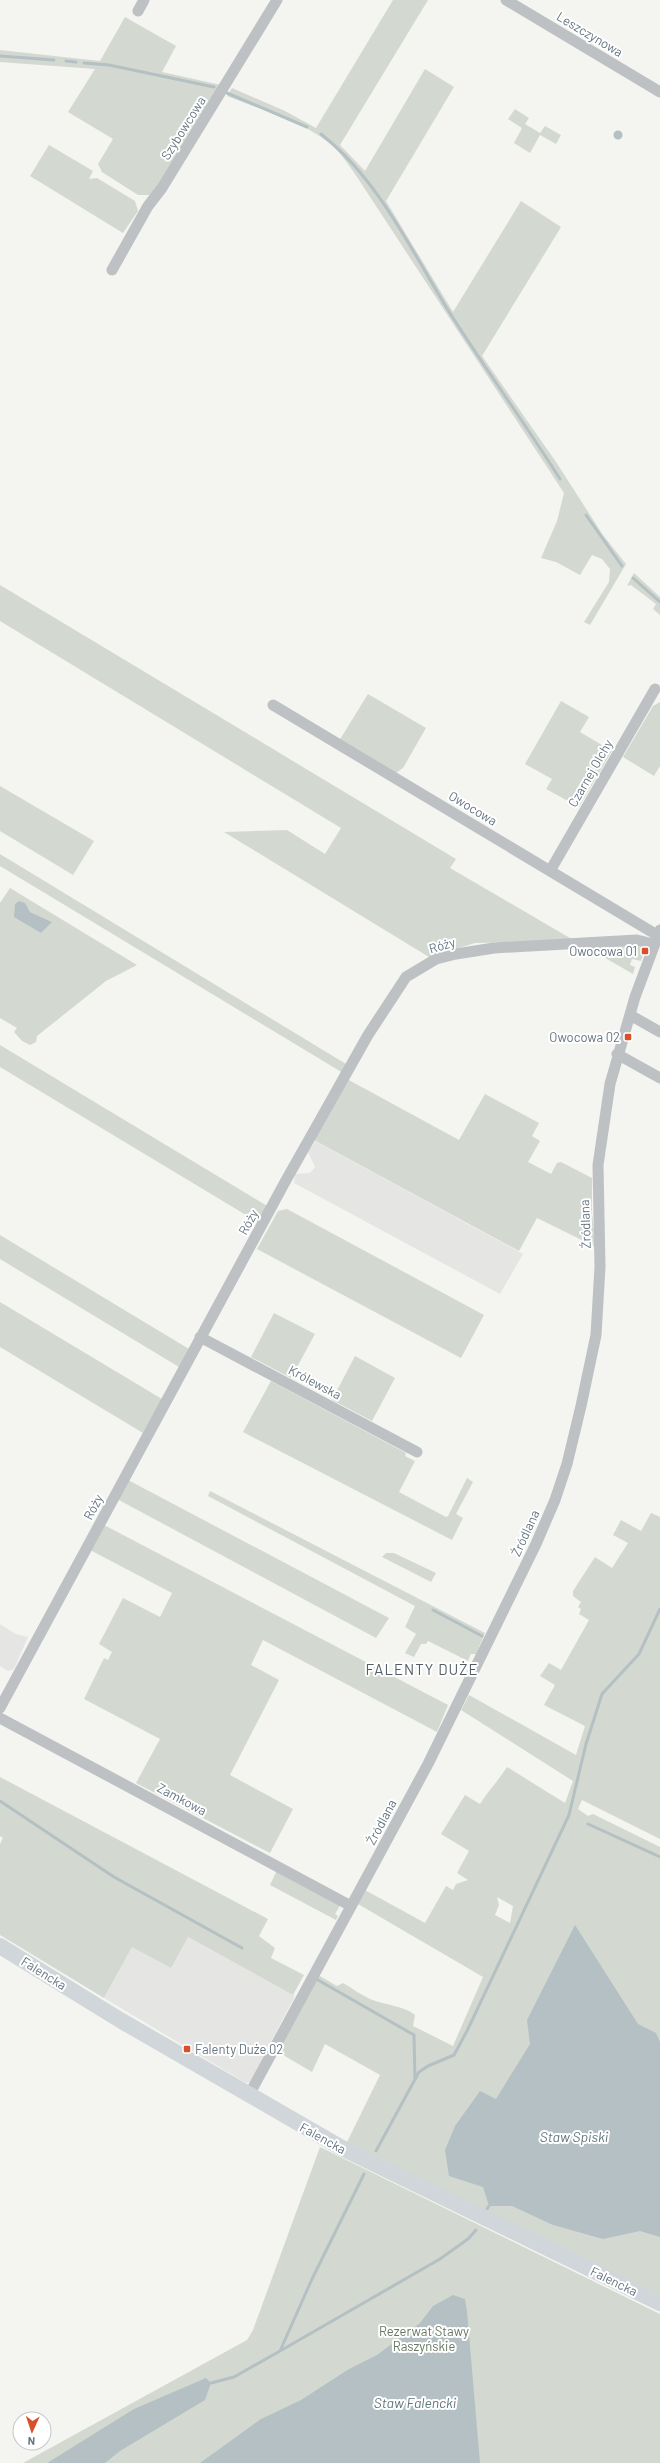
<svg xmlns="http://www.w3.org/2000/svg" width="660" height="2463" font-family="Barlow,sans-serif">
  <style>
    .built { fill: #e5e6e4 }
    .green { fill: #d3d9d0; fill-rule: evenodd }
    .water { fill: #b4c0c3 }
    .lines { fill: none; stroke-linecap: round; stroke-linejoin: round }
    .stream { stroke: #b4c0c3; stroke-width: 3 }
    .street { stroke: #bdc1c4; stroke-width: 11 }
    .secondary { stroke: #d1d6da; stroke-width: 16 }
    .poi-dot { fill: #d84f2c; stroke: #fff; stroke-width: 1.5 }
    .labels { text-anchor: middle; stroke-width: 4; stroke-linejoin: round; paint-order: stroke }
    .street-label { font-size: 13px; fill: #657580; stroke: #fff }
    .poi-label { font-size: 13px; fill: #657580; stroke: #fff; text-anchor: end }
    .park-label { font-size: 13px; fill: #687763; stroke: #fff }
    .water-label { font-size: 14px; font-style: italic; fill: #60777d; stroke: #fff }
    .quarter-label { font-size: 15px; letter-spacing: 1px; fill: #525d65; stroke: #fff }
  </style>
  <rect width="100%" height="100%" fill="#f4f4f0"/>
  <!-- built -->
  <path class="built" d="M315 1141 523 1254 500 1294 294 1183 295 1174 310 1173 315 1167 308 1152Z
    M0 1624 16 1634 28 1637 14 1669 8 1671 0 1666Z
    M188 1937 295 1996 250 2082 246 2083 104 1998 132 1947Z"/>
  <!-- green -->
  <path class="green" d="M393 0H428L340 145 365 171 425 69 454 87 386 201 453 312 521 201 561 227 482 356 556 462 603 535 626 564 590 625 584 622 609 582 610 569 602 559 592 555 580 575 556 562 541 558 557 521 564 493 359 180C352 170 345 159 337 150 308 122 263 111 227 96L232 88 285 111 316 128Z
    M125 17 176 46 162 72 221 85 168 173 151 195H138L102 172 98 164 113 139 68 112 95 69 0 62V50L100 61Z
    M515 109 529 118 525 124 540 133 545 126 561 135 556 144 540 135 530 153 514 143 522 128 508 119Z
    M49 145 93 171 89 179 97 178 135 201 138 211 123 233 30 176Z
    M634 573 660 597V615L653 609 656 604 631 585 627 586Z
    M0 585 456 859 450 868 575 941 475 943 429 957 224 832 287 830 325 854 341 828 0 621Z
    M368 694 426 728 403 768 396 773 339 741Z
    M561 701 589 717 580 732 612 751 579 807 546 789 552 779 525 764Z
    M660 702V766L654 776 623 757 653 706Z
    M0 786 94 841 73 875 0 831Z
    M0 854 346 1064 343 1073 0 866Z
    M10 888 137 965 106 981 37 1036 36 1042 30 1045 22 1041 14 1032 17 1028 0 1018V903ZM25 903 30 912 51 922 41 933Z
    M638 944 645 948 641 961 632 959 630 965 635 967 633 974 588 948Z
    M0 1045 269 1207 261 1224 0 1067Z
    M347 1079 459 1140 485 1094 539 1123 532 1136 540 1141 528 1162 551 1174 557 1163 561 1162 592 1178V1213L596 1247 537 1218 519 1251 312 1139Z
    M287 1209 484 1315 461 1358 257 1249 278 1211Z
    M0 1235 189 1349 179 1367 0 1259Z
    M0 1302 162 1399 143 1433 0 1347Z
    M274 1313 315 1334 291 1378 251 1357Z
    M355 1356 395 1378 372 1421 332 1400Z
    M271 1381 406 1453 405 1456 415 1461 399 1492 446 1517 448 1516 467 1478 473 1482 456 1514 463 1518 452 1540 243 1432Z
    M128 1480 389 1618 376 1638 117 1499Z
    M210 1491 485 1633 476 1654H471L468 1661 428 1641 426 1644H421L414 1657 405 1653 416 1634 405 1627 415 1606 208 1496Z
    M651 1513 660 1517V1839L582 1800 578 1809 588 1816 593 1814 660 1847V2296L347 2142 380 2075 325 2044 312 2072 278 2052 318 1975 337 1986 343 1983C352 1988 361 1995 370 1999 384 2005 405 2006 415 2015L413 2026 453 2046 483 1977 358 1904 365 1890 425 1923 446 1886 453 1890 456 1884 468 1880 457 1873 469 1851 441 1834 465 1795 480 1804C488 1791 499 1780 507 1767L565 1803 573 1781 461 1710 469 1695 576 1755 585 1726 544 1705 555 1685 540 1676 549 1663 561 1670 589 1620 579 1614 581 1609 578 1607 581 1602 573 1596V1591L595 1557 612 1568 628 1543 613 1535 621 1520 641 1531ZM497 1897 513 1906 510 1923 495 1915 499 1905Z
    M104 1525 448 1705 437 1732 263 1640 251 1665 279 1680 230 1775 293 1809 270 1853 136 1783 160 1739 84 1699 104 1658 108 1660 112 1652 99 1644 123 1598 160 1617 172 1593 90 1550Z
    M386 1553H394L436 1573 431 1582 382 1557Z
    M0 1777 268 1919 259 1936 275 1948 271 1958 304 1975 293 1995 188 1937 171 1968 132 1947 104 1998 0 1935V1844L3 1838 0 1836Z
    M277 1870 341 1904 335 1914 338 1916 336 1920 270 1885Z
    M320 2147 660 2314V2463H92L82 2442 47 2463H23L247 2340 253 2330Z"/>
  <!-- water -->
  <path class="water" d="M613.5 135a4.5 4.5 0 1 1 9 0a4.5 4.5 0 1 1-9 0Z
    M19 901 25 903 30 912 52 922 41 933 14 917 15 904Z
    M575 1925 638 2024 656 2033 660 2042V2237L640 2231 603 2239 553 2225 512 2206H489L483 2187 449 2176 445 2150 455 2126 480 2091 496 2099 530 2044 527 2020Z
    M453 2295 465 2299 467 2311 480 2463H200L261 2419 301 2400 349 2369 377 2355 420 2323 433 2306Z
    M206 2378 211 2383 205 2400 120 2451 105 2463H47L134 2409Z"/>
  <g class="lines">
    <!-- stream -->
    <path class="stream" d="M0 56 54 60
      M66 61 76 62
      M84 63 109 65 214 87
      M227 93 307 127
      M321 134C378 179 410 248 448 310 484 367 524 422 560 479
      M586 515 622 566
      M633 578 660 602
      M433 1610 482 1636
      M0 1801 114 1877 242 1948
      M588 1824 660 1857
      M318 1980 414 2035 415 2079
      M376 2151 419 2072 428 2066 454 2055 467 2031 569 1815 586 1744 602 1694 639 1654 660 1609
      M487 2209 489 2206
      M280 2351 312 2279 364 2174
      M211 2383 234 2377 280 2351 440 2259 468 2239 476 2230"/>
    <!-- street -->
    <path class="street" d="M506 0 660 92
      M138 11 144 0
      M112 270 148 206 162 188 277 0
      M273 705 657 935
      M550 871 655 689
      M630 1015 660 1032
      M617 1054 660 1078
      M200 1337 417 1452
      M0 1708 285 1182 368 1035 406 977 436 959 456 954 494 948 637 940 653 944
      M0 1718 351 1906
      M249 2095 428 1764 536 1544 555 1500 567 1464 581 1406 596 1335 600 1267 598 1165 610 1084 635 997 660 930"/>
    <!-- secondary -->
    <path class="secondary" d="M0 1946 120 2020 340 2147 660 2303"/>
  </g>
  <!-- markers -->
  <g class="poi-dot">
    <rect x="641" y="947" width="8" height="8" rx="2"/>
    <rect x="624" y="1033" width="8" height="8" rx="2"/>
    <rect x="183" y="2045" width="8" height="8" rx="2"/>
  </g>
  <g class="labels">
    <!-- street labels -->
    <g class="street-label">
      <text transform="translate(590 34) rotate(31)" y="5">Leszczynowa</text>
      <text transform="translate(183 128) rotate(-58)" y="5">Szybowcowa</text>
      <text transform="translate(590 773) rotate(-60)" y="5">Czarnej Olchy</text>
      <text transform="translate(473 808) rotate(31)" y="5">Owocowa</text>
      <text transform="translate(442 945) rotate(-16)" y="5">Róży</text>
      <text transform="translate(248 1222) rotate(-61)" y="5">Róży</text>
      <text transform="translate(585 1224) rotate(-92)" y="5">Źródlana</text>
      <text transform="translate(315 1382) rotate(28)" y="5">Królewska</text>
      <text transform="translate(93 1507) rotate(-62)" y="5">Róży</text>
      <text transform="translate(525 1533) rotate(-65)" y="5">Źródlana</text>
      <text transform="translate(182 1799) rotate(28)" y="5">Zamkowa</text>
      <text transform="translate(381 1822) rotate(-62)" y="5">Źródlana</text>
      <text transform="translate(44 1973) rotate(32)" y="5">Falencka</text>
      <text transform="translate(323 2138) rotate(29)" y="5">Falencka</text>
      <text transform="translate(614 2281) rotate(26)" y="5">Falencka</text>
    </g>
    <!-- poi labels -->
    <g class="poi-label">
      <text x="637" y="956">Owocowa 01</text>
      <text x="620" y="1042">Owocowa 02</text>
      <text x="195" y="2054" text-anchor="start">Falenty Duże 02</text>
    </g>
    <!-- park labels -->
    <g class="park-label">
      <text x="424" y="2336">Rezerwat Stawy<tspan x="424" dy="15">Raszyńskie</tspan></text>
    </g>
    <!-- water labels -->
    <g class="water-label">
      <text x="574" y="2142">Staw Spiski</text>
      <text x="415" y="2408">Staw Falencki</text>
    </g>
    <!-- quarter labels -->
    <g class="quarter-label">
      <text x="422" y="1675">FALENTY DUŻE</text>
    </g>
  </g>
  <!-- north arrow -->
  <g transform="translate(32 2431) rotate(183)"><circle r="19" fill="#ffffff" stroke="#c1c8cc"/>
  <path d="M0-3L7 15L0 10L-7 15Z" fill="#d84f2c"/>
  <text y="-6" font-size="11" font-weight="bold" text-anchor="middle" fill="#657580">N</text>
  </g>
</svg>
